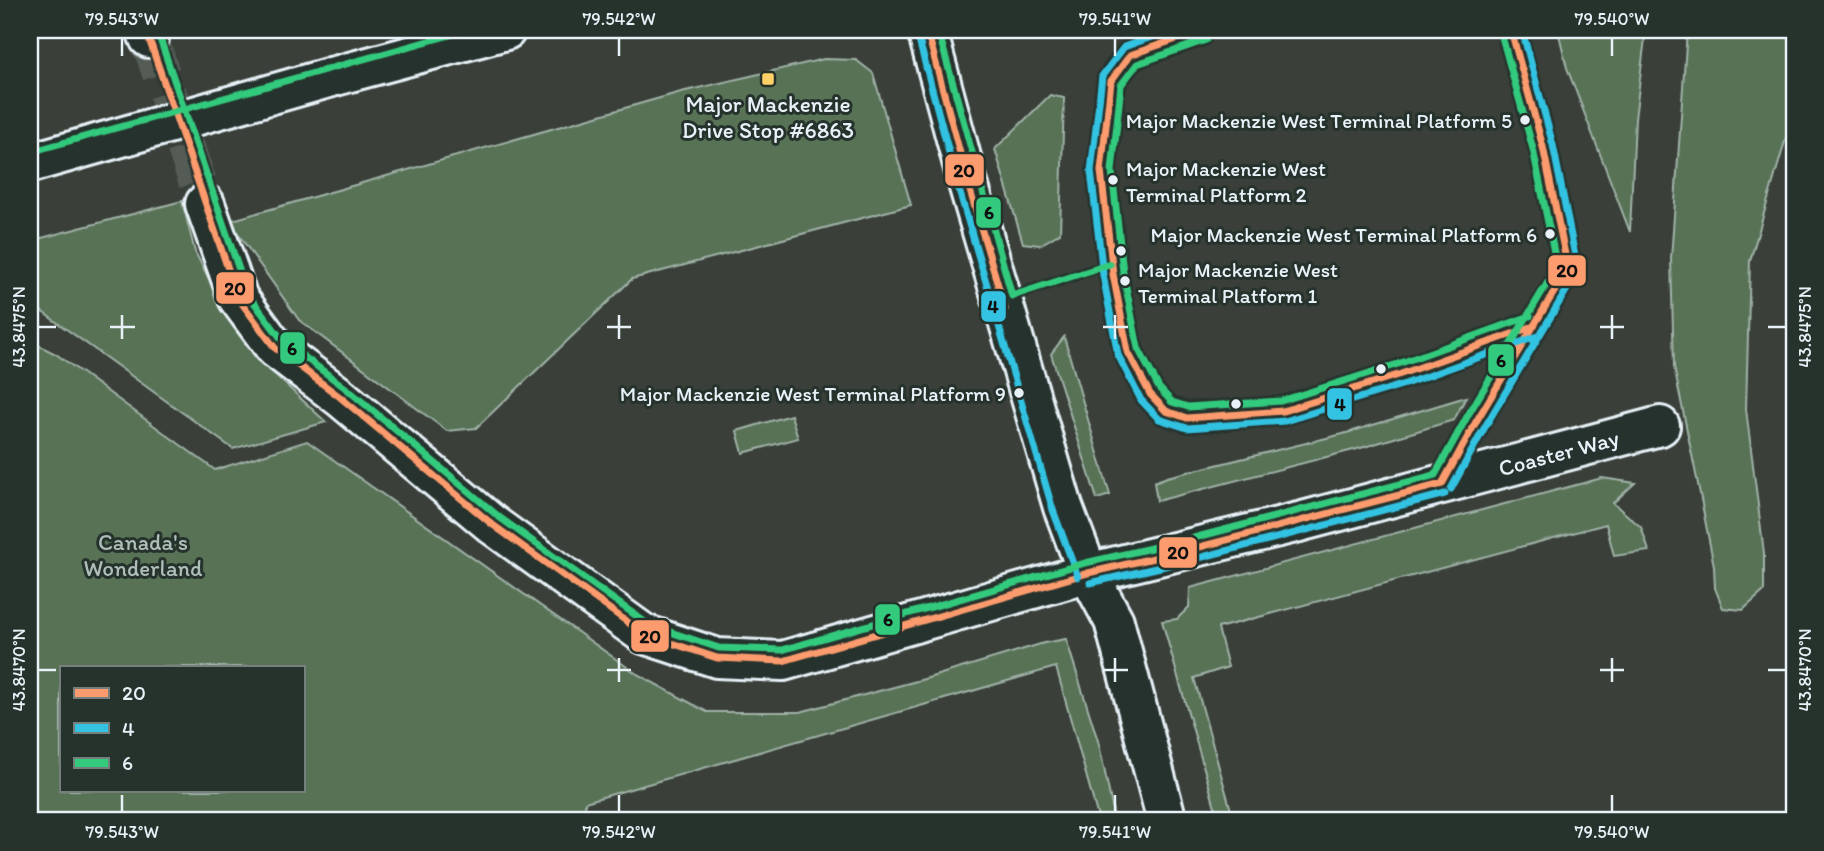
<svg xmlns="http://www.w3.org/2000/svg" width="1824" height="851" font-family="Itim,sans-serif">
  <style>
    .green { fill: #587257; stroke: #a0b2a8; stroke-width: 2; fill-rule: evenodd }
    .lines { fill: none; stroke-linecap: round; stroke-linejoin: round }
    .minor-tunnel { stroke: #545b56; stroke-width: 38; stroke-dasharray: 38 19; stroke-linecap: butt }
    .minor-casing { stroke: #e8f1f8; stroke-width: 44 }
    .major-casing { stroke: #e8f1f8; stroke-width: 44 }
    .minor { stroke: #26332d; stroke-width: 38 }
    .major { stroke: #26332d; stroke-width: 38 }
    .major-bridge-casing { stroke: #e8f1f8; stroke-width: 44; stroke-linecap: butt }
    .major-bridge { stroke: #26332d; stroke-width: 38 }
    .bus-1-casing { stroke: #26332d; stroke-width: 12 }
    .bus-2-casing { stroke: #26332d; stroke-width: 12 }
    .bus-3-casing { stroke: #26332d; stroke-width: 12 }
    .bus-1 { stroke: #fc9b6d; stroke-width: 7 }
    .bus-2 { stroke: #33c2e2; stroke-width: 7 }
    .bus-3 { stroke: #33ca7d; stroke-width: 7 }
    .ticks { fill: none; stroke: #e8f1f8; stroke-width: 2.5 }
    .poi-dot { fill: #ffd166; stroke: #26332d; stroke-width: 2.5 }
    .bus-dot { fill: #e8f1f8; stroke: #26332d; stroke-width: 2.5 }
    .labels { text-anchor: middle; stroke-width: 6; stroke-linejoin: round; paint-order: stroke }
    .bus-label { font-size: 21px; fill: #e8f1f8; stroke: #26332d; text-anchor: end }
    .poi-label { font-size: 23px; fill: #e8f1f8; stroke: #26332d }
    .street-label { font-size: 23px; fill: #e8f1f8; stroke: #26332d }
    .park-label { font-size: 23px; fill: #aebeb8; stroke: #26332d }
    .line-badge { stroke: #26332d; stroke-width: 2.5 }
    .pale-badge-label { font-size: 19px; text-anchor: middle; font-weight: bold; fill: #111 }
    .neatline { fill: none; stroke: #e8f1f8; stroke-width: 2.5 }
    .ticks-label { font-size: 18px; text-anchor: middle; fill: #e8f1f8 }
  </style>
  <rect width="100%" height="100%" fill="#3a4039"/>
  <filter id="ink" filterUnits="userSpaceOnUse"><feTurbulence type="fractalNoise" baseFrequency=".0143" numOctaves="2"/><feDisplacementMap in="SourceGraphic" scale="14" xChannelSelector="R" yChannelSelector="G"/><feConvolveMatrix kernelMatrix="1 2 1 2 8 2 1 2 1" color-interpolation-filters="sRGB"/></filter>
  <g filter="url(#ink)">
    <!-- green -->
    <path class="green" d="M1558 30H1646L1635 119 1630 232 1567 68Z
      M1687 30H1794V118L1786 138 1750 261 1746 409 1764 553V591L1743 610 1723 608 1715 588 1714 566 1700 494 1674 367 1671 259Z
      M824 59 856 60 873 73 911 205 632 279 476 428 447 431 299 320 229 221 681 92Z
      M1050 95 1064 98 1060 233 1040 245 1023 243 995 149Z
      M182 201 195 252 233 326 254 355 326 422 233 449 30 303V241Z
      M1064 337 1110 495 1097 499 1051 354Z
      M30 341 56 354 215 470 307 441 637 674 707 712H800L928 678 1044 643 1066 639 1099 744 1115 821H1099L1056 667 585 802 587 821H30ZM61 667H303V790H61Z
      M1466 397 1454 420 1361 448 1157 501 1154 482 1167 477 1343 434Z
      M791 415 798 438 743 453 737 431Z
      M1602 478 1635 483 1613 503 1641 527 1649 551 1614 556 1606 524 1218 628 1228 667 1194 678 1234 821H1219L1162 621 1177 619 1189 607 1190 588Z"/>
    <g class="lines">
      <!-- minor-tunnel -->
      <path class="minor-tunnel" d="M149 38 205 204"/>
      <defs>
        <g id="minor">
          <path d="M146 30 149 38"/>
          <path d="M927 30 969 187 1063 507 1088 573 1114 621 1167 821"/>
          <path id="s1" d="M205 204 238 298 275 348 340 397 493 525 644 634 717 658 783 661 1088 573 1299 522 1660 426"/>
        </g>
        <path id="major" d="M335 76 506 30"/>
      </defs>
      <!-- minor casing -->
      <use href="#minor" class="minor-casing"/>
      <!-- major casing -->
      <use href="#major" class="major-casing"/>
      <!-- minor -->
      <use href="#minor" class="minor"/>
      <!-- major -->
      <use href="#major" class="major"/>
      <defs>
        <path id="major-bridge" d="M30 163 335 76"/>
      </defs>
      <!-- major-bridge casing -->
      <use href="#major-bridge" class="major-bridge-casing"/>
      <!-- major-bridge -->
      <use href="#major-bridge" class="major-bridge"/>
      <defs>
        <path id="bus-1" d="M146 30 238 298 275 348 340 397 493 525 644 634 717 658 783 661 1088 573 1184 551 1442 484
          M927 30 969 187 1005 309
          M1203 30 1130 55 1111 81 1101 171 1113 274 1128 352 1150 394 1166 411 1187 418 1283 411 1401 374 1534 326
          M1442 484 1477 420 1568 269 1543 147 1511 30"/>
        <path id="bus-2" d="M1171 30 1124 47 1102 76 1091 171 1103 275 1118 355 1141 400 1159 419 1187 428 1285 421 1405 384 1538 336
          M917 33 959 190 1053 510 1078 577
          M1451 489 1486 425 1578 271 1553 145 1522 30
          M1090 583 1187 561 1445 494"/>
        <path id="bus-3" d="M157 30 247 293 283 341 347 389 499 517 649 625 719 648 782 650 1085 563 1182 541 1435 475 1468 415 1557 267 1533 149 1501 33
          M938 30 1012 296 1110 264
          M1206 40 1137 64 1121 85 1112 171 1123 272 1138 348 1159 388 1172 402 1188 407 1281 401 1398 364 1530 316
          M30 152 468 30"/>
      </defs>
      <!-- bus-1 casing -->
      <use href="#bus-1" class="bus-1-casing"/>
      <!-- bus-2 casing -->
      <use href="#bus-2" class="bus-2-casing"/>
      <!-- bus-3 casing -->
      <use href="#bus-3" class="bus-3-casing"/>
      <!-- bus-1 -->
      <use href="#bus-1" class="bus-1"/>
      <!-- bus-2 -->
      <use href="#bus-2" class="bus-2"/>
      <!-- bus-3 -->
      <use href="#bus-3" class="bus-3"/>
    </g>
  </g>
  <!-- ticks -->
  <path class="ticks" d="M122 38V56M619 38V56M1115 38V56M1612 38V56M122 315V339M619 315V339M1115 315V339M1612 315V339M38 327H56M110 327H135M607 327H631M1103 327H1128M1600 327H1624M1768 327H1786M619 658V682M1115 658V682M1612 658V682M38 670H56M607 670H631M1103 670H1128M1600 670H1624M1768 670H1786M122 795V812M619 795V812M1115 795V812M1612 795V812"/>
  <!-- markers -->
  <rect class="poi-dot" x="761" y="72" width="14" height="14" rx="3.5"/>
  <g class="bus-dot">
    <circle cx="1525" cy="120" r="6"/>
    <circle cx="1113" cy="180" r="6"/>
    <circle cx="1550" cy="234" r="6"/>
    <circle cx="1121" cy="251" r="6"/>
    <circle cx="1125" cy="281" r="6"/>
    <circle cx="1381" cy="369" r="6"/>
    <circle cx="1019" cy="393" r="6"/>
    <circle cx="1236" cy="404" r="6"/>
  </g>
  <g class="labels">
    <!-- bus labels -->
    <g class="bus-label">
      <text x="1512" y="128">Major Mackenzie West Terminal Platform 5</text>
      <text x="1126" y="176" text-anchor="start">Major Mackenzie West<tspan x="1126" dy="26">Terminal Platform 2</tspan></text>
      <text x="1537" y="242">Major Mackenzie West Terminal Platform 6</text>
      <text x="1138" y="277" text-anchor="start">Major Mackenzie West<tspan x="1138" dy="26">Terminal Platform 1</tspan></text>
      <text x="1006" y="401">Major Mackenzie West Terminal Platform 9</text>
    </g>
    <!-- poi labels -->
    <g class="poi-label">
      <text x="768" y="112">Major Mackenzie<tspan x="768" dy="26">Drive Stop #6863</tspan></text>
    </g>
    <!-- street labels -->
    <g class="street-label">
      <text dy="8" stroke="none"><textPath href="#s1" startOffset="1575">Coaster Way</textPath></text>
    </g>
    <!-- park labels -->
    <g class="park-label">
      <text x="143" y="550">Canada's<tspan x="143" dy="26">Wonderland</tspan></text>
    </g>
  </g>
  <g class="line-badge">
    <rect x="944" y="153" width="41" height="34" rx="7" fill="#fc9b6d"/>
    <rect x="975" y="196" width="27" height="33" rx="7" fill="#33ca7d"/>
    <rect x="1547" y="254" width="40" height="33" rx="7" fill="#fc9b6d"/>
    <rect x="215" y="271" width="40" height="34" rx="7" fill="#fc9b6d"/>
    <rect x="980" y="290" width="27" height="33" rx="7" fill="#33c2e2"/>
    <rect x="279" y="331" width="27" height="34" rx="7" fill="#33ca7d"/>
    <rect x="1487" y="343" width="28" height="34" rx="7" fill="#33ca7d"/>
    <rect x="1326" y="387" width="27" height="34" rx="7" fill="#33c2e2"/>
    <rect x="1158" y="536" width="40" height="33" rx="7" fill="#fc9b6d"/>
    <rect x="874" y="603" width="27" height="33" rx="7" fill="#33ca7d"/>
    <rect x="630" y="619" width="40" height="34" rx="7" fill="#fc9b6d"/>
  </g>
  <g class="pale-badge-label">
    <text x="964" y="177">20</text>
    <text x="989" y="219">6</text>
    <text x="1567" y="277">20</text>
    <text x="235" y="295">20</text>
    <text x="993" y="313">4</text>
    <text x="292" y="355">6</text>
    <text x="1501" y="367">6</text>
    <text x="1340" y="411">4</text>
    <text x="1178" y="559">20</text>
    <text x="888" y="626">6</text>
    <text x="650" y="643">20</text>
  </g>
  <!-- margin -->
  <rect width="1824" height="851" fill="none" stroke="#26332d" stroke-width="77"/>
  <!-- legend -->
  <rect x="60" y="666" width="245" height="126" fill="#26332d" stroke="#747f7e" stroke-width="2"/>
  <rect x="74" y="688" width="35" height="10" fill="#fc9b6d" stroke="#747f7e" stroke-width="2"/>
  <text x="122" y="700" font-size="21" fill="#e8f1f8">20</text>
  <rect x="74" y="723" width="35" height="10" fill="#33c2e2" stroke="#747f7e" stroke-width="2"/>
  <text x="122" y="736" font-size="21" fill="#e8f1f8">4</text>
  <rect x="74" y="758" width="35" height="10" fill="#33ca7d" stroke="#747f7e" stroke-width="2"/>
  <text x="122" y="770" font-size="21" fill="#e8f1f8">6</text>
  <rect x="38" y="38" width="1748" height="774" class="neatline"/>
  <g class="ticks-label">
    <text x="122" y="25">79.543°W</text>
    <text x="619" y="25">79.542°W</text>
    <text x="1115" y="25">79.541°W</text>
    <text x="1612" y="25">79.540°W</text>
    <text transform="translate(19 327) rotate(-90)" y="6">43.8475°N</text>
    <text transform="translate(1805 327) rotate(-90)" y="6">43.8475°N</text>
    <text transform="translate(19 670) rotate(-90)" y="6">43.8470°N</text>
    <text transform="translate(1805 670) rotate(-90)" y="6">43.8470°N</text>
    <text x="122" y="838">79.543°W</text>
    <text x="619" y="838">79.542°W</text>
    <text x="1115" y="838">79.541°W</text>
    <text x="1612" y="838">79.540°W</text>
  </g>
</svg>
